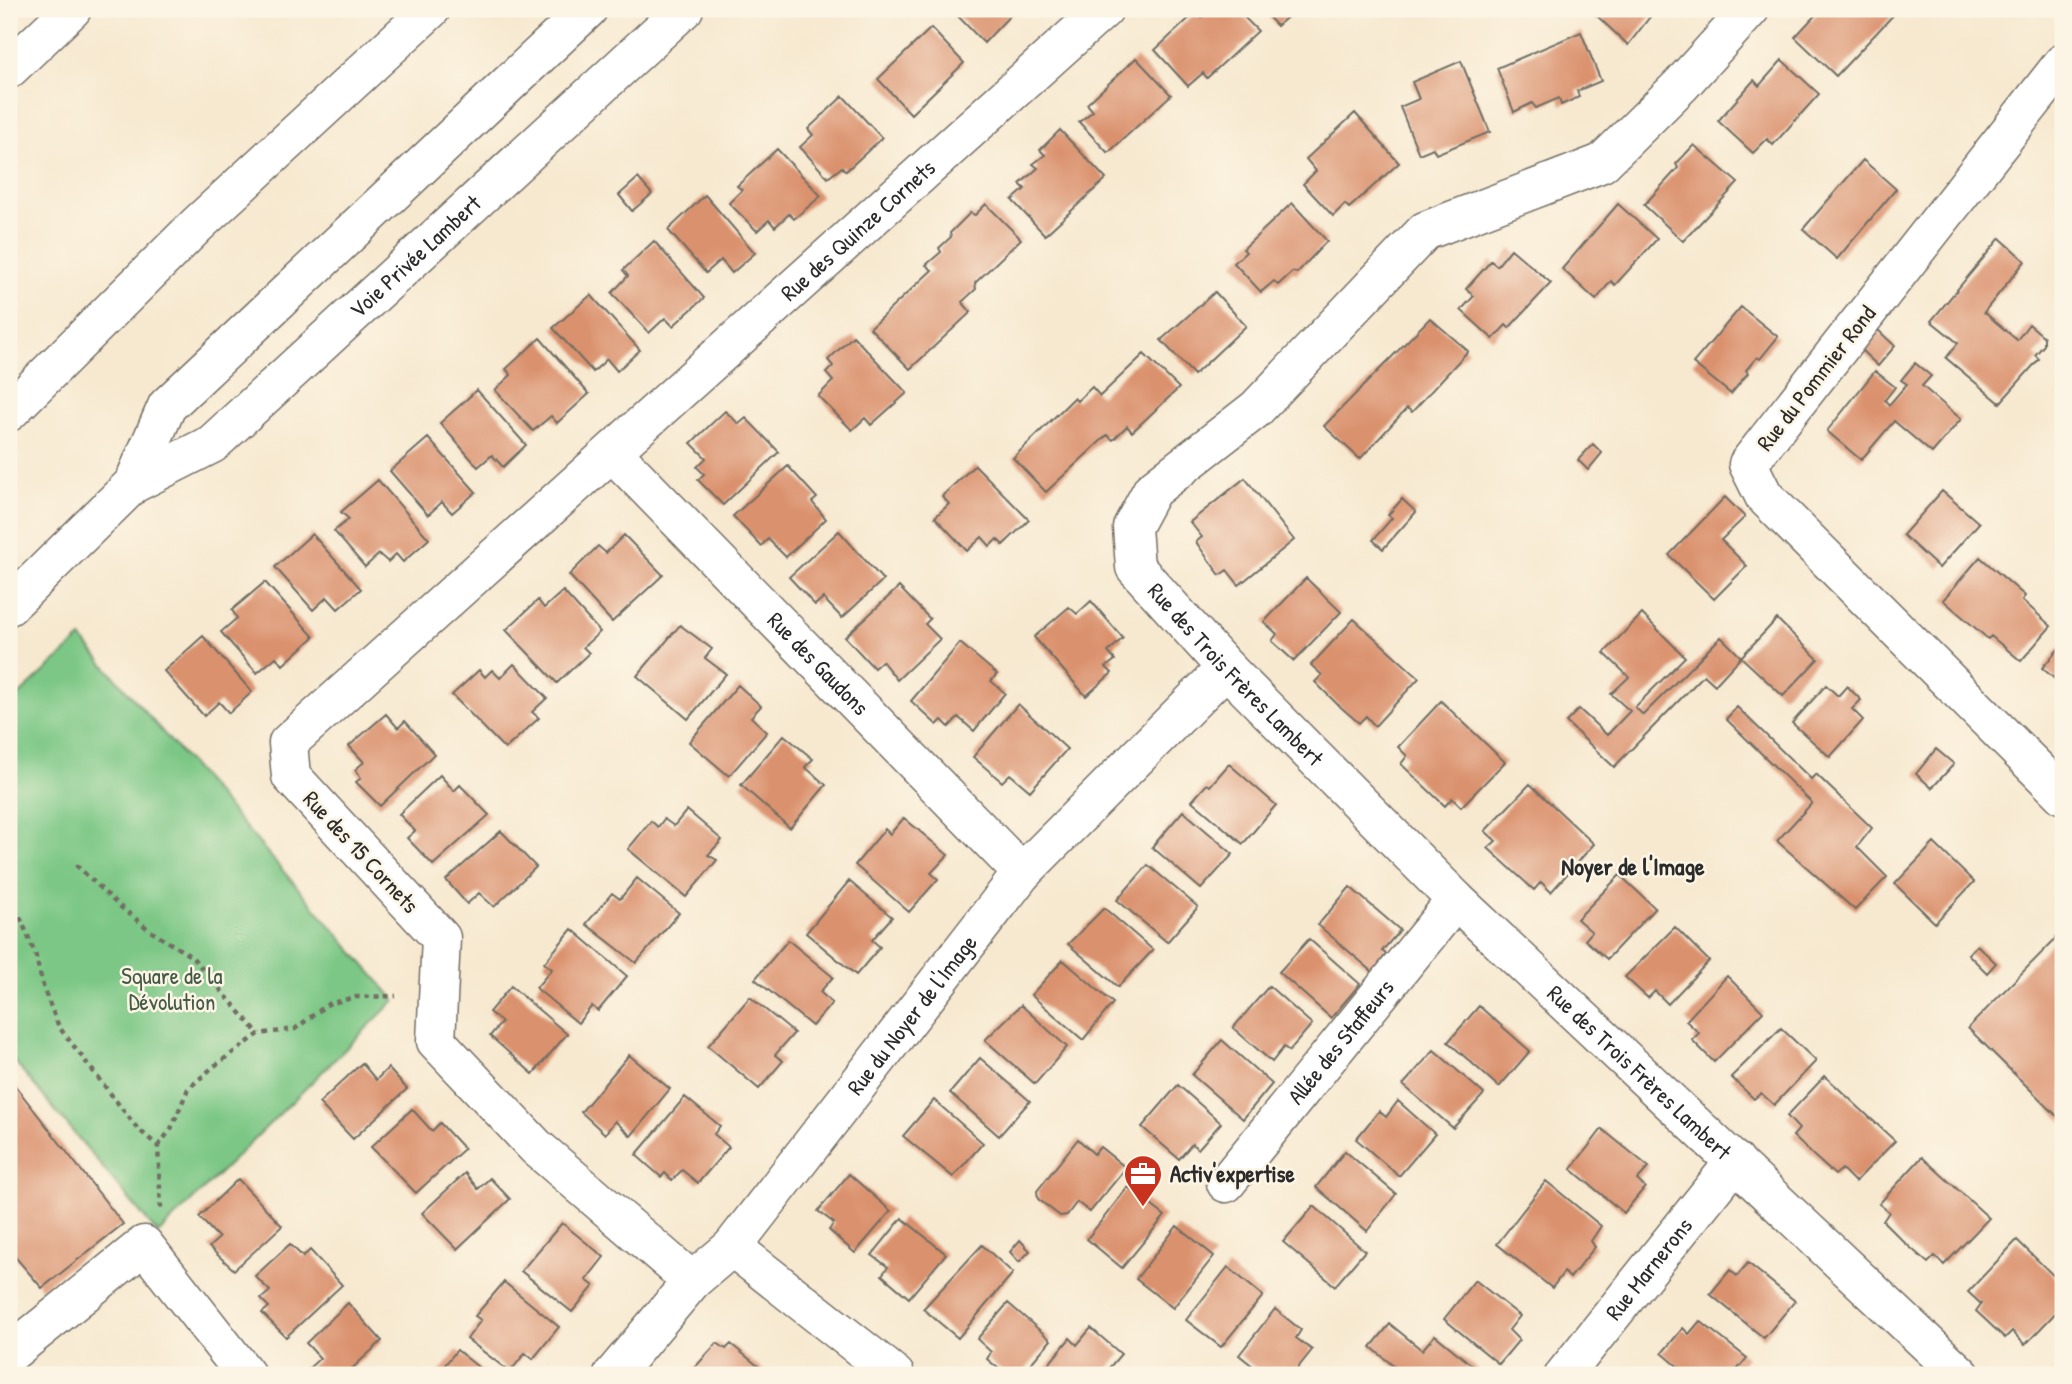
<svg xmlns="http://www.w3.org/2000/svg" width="2072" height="1384" font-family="'Patrick Hand',sans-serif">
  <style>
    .green { fill: #7bc785; stroke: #537958; stroke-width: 2 }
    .building { fill: #da916d }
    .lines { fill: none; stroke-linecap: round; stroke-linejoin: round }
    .minor-casing { stroke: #726e65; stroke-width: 41 }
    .path { stroke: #726e65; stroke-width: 4.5; stroke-dasharray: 5 5; stroke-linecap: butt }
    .minor { stroke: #fff; stroke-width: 38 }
    .labels { text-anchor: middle; stroke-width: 5; stroke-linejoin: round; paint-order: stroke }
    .street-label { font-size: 23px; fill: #2b2b2b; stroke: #fcf5e5 }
    .park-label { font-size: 23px; fill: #435a46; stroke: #fcf5e5 }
    .poi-label { font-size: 23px; font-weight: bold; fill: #2b2b2b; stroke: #fcf5e5; text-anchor: start }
    .neighbourhood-label { font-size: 24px; font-weight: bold; fill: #2b2b2b; stroke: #fcf5e5 }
  </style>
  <rect width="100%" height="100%" fill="#fcf5e5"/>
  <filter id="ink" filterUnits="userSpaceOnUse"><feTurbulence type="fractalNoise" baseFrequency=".0143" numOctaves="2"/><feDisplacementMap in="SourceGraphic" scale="14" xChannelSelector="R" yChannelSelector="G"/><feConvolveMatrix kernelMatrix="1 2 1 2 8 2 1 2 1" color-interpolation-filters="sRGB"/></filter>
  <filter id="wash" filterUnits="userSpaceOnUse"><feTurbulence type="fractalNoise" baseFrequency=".00686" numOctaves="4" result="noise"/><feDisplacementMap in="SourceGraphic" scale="28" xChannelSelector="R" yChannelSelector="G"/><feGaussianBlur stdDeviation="1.57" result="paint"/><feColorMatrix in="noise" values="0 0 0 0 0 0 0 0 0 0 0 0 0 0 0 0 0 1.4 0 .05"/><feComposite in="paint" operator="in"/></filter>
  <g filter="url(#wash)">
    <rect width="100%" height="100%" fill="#f7e9d0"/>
    <!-- green -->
    <path class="green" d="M81 638 395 1000 158 1234 9 1055V704Z"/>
    <g id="blocks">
      <!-- building -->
      <path class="building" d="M951 9H1016L984 43Z
        M1211 9H1236L1258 31 1207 78 1203 73 1188 86 1155 50 1197 11 1202 17Z
        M1261 9H1288L1292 13 1277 26Z
        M1601 9H1656L1628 45 1596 15Z
        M1821 9 1825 13 1829 9H1899L1836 76 1795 37Z
        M931 28 964 63 911 114 878 79Z
        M1581 32 1601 81 1577 91 1579 97 1561 105 1559 98 1536 108 1532 103 1514 112 1497 68Z
        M1136 58 1171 95 1108 153 1079 122 1093 111 1087 104Z
        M1782 60 1819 94 1773 145 1767 139 1753 153 1718 121 1754 80 1759 86Z
        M1461 61 1490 132 1436 154 1433 148 1419 154 1400 107 1419 99 1412 82Z
        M843 96 882 138 846 171 842 167 828 178 800 147 813 135 808 129Z
        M1355 113 1399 163 1349 208 1345 204 1333 216 1303 184 1316 171 1306 159Z
        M1060 130 1106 179 1045 235 1012 200 1025 189 1020 184 1038 168 1033 164 1045 155 1040 150Z
        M1694 145 1738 183 1683 241 1644 205 1678 168 1676 164Z
        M777 149 821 196 794 219 789 214 775 227 769 220 757 231 729 203 742 190 737 186Z
        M1863 160 1896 189 1837 259 1803 229Z
        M638 178 652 194 632 211 619 195Z
        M705 195 755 253 732 273 721 260 706 273 668 230Z
        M1292 203 1327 241 1297 273 1292 272 1278 285 1274 281 1261 292 1234 263 1246 252 1243 249Z
        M986 204 1021 239 975 283 976 289 962 302 971 312 910 369 870 328 932 270 926 265 941 252 939 248 951 237 950 233 970 213 975 215Z
        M1618 204 1657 239 1615 285 1611 281 1596 300 1562 269Z
        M2000 238 2025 261 1984 312 2017 340 2029 324 2044 337V345L2035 355 2039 359 2000 403 1946 358 1958 343 1931 321Z
        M654 241 704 298 673 326 665 318 649 333 612 293 628 276 623 270Z
        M1511 249 1551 283 1509 328 1506 325 1493 339 1461 310 1474 296 1466 289 1491 261 1497 266Z
        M1215 292 1246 326 1194 375 1161 340Z
        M591 295 640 350 617 371 607 359 593 372 553 328Z
        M1741 307 1778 337 1760 359 1757 357 1746 370 1748 373 1731 394 1693 363Z
        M1430 318 1468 351 1412 412 1407 408 1360 459 1324 426Z
        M1877 329 1895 346 1878 366 1860 349Z
        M853 336 907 393 871 425 865 418 852 430 818 396 833 381 826 373 833 366 828 360Z
        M540 338 589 394 557 423 551 416 533 431 495 390 511 375 506 369Z
        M1144 354 1179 388 1132 432 1127 426 1113 440 1107 435 1046 492 1013 458 1074 398 1077 401 1092 387 1100 396Z
        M1915 363 1931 376 1922 386 1961 419 1932 453 1894 421 1861 460 1827 431 1875 371 1895 387 1885 400 1889 405 1907 384 1901 380Z
        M477 390 526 445 503 467 492 455 478 467 440 423Z
        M725 411 739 424 746 418 779 452 723 505 698 480 704 474 697 467 706 458 691 443Z
        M428 438 476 492 452 513 442 502 428 515 390 471Z
        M1593 444 1602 453 1588 470 1578 460Z
        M975 465 1029 520 1003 545 997 539 990 546 982 537 967 551 935 517 949 504 942 496Z
        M788 466 817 498 812 502 826 519 786 557 768 539 761 546 733 516Z
        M1245 478 1294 540 1239 585 1227 570 1220 575 1208 559 1196 542 1202 537 1190 522Z
        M378 480 429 539 403 562 396 554 388 562 379 554 365 567 334 531 349 519 341 512Z
        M1942 491 1979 523 1939 568 1903 535Z
        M1725 497 1745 517 1721 540 1747 566 1714 599 1669 555Z
        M1402 499 1416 512 1383 549 1373 540 1392 518 1388 515Z
        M839 531 883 580 842 618 823 598 815 605 789 577Z
        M312 534 361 589 338 609 327 597 313 610 275 567Z
        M624 535 663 575 612 622 569 575 598 546 606 553Z
        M1980 557 2025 596 2022 600 2051 626 2021 661 1991 636 1988 639 1943 600Z
        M1306 578 1341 612 1294 661 1272 641 1277 634 1264 622Z
        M265 582 314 637 283 665 276 657 257 673 221 632 237 618 232 610Z
        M899 587 930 619 925 624 940 639 897 680 882 661 874 668 845 637Z
        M563 591 600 632 583 647 589 653 557 683 506 630 538 600 544 608Z
        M1091 601 1123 638 1108 652 1115 660 1106 667 1112 673 1086 696 1034 637 1069 607 1077 614Z
        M1642 614 1685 657 1635 707 1643 715 1721 637 1741 657 1715 685 1704 675 1614 767 1566 722 1579 709 1607 735 1630 711 1611 694 1629 677 1604 653Z
        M1354 619 1419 678 1375 726 1366 716 1359 723 1336 703 1315 682 1322 675 1311 665Z
        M1777 619 1818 659 1783 696 1741 657Z
        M680 625 712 649 705 658 726 674 688 719 637 676Z
        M203 636 252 692 229 713 219 702 204 716 164 671Z
        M960 643 997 674 991 681 1005 693 974 731 958 717 949 727 942 720 937 725 911 701Z
        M2063 644V686L2042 668Z
        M514 664 547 698 532 712 539 718 505 749 452 695 479 670 485 677 492 670 500 678Z
        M738 685 761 706 751 717 767 732 729 776 689 742Z
        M1826 685 1838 696 1847 686 1861 700 1852 709 1863 720 1830 757 1792 723Z
        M1441 701 1505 762 1461 807 1452 798 1445 806 1401 764 1407 756 1398 747Z
        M1018 704 1067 749 1030 791 1010 774 1002 782 973 757Z
        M1737 707 1811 779 1816 774 1872 828 1857 847 1887 877 1855 910 1777 841 1812 803 1726 719Z
        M386 714 398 728 405 721 434 754 380 806 356 782 361 778 355 770 364 762 349 746Z
        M784 735 813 759 805 767 826 785 790 828 741 785Z
        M1936 749 1954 764 1932 788 1916 774Z
        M1229 764 1276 805 1243 844 1192 801 1207 784 1210 786Z
        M440 775 454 791 460 785 489 815 433 865 407 838 415 831 399 814Z
        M1530 784 1594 844 1551 892 1541 882 1534 890 1488 848 1496 841 1485 831Z
        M687 810 722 840 708 855 717 860 686 897 628 849 651 821 658 827 664 819 674 826Z
        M1183 811 1233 854 1201 889 1152 847Z
        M904 818 948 855 931 873 938 879 909 912 855 865 885 829 890 834Z
        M501 831 536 867 494 907 479 893 467 904 446 880Z
        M1934 843 1974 882 1935 923 1895 884Z
        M1148 865 1198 907 1167 942 1117 900Z
        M1620 875 1655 908 1607 959 1585 940 1592 932 1577 919Z
        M637 878 679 913 636 963 586 924 612 893 620 899Z
        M849 881 892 917 872 940 880 947 856 975 806 933Z
        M1350 887 1400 930 1382 951 1386 954 1373 972 1318 925Z
        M1104 908 1153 950 1118 987 1068 944Z
        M1675 927 1709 961 1668 1004 1655 991 1648 998 1625 977Z
        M572 929 627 976 598 1011 592 1006 578 1023 536 988 552 969 544 963Z
        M2063 931V1122L1968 1028Z
        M1309 939 1360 984 1331 1018 1279 972Z
        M788 940 833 977 820 992 832 1003 812 1026 755 979Z
        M1977 945 1996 963 1987 973 1968 954Z
        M1063 960 1113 1003 1083 1040 1031 995Z
        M1727 976 1763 1012 1714 1062 1692 1040 1699 1033 1686 1021Z
        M511 986 567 1034 533 1074 490 1036 502 1022 489 1012Z
        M1269 986 1312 1024 1289 1051 1284 1047 1272 1062 1233 1028Z
        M750 997 794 1033 775 1055 783 1061 759 1089 708 1046Z
        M1021 1005 1067 1047 1035 1084 985 1040Z
        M1479 1006 1530 1051 1499 1087 1448 1042Z
        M1781 1028 1816 1061 1774 1105 1761 1093 1754 1099 1731 1077Z
        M1222 1040 1272 1084 1243 1119 1192 1075Z
        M1434 1050 1484 1094 1453 1128 1403 1085Z
        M629 1055 670 1089 631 1136 615 1121 605 1134 581 1112Z
        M980 1058 1030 1101 999 1136 950 1093Z
        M362 1063 376 1080 388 1068 407 1089 353 1139 319 1103Z
        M1825 1076 1895 1141 1855 1182 1842 1169 1835 1175 1814 1156 1793 1136 1799 1129 1787 1116Z
        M9 1078 123 1224 42 1288 16 1258 9 1244Z
        M1178 1085 1221 1123 1198 1149 1192 1144 1179 1159 1142 1127Z
        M685 1097 720 1126 714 1134 729 1147 698 1183 682 1170 672 1180 665 1173 661 1177 636 1155Z
        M934 1100 983 1143 953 1177 903 1136Z
        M1398 1101 1435 1134 1399 1176 1356 1139 1379 1111 1386 1117Z
        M412 1109 432 1131 440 1123 464 1149 416 1193 371 1147Z
        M1602 1129 1649 1167 1637 1180 1645 1187 1624 1213 1571 1169Z
        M1078 1139 1094 1154 1100 1147 1126 1168 1090 1212 1077 1202 1067 1215 1060 1216 1038 1199 1037 1191Z
        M1345 1151 1396 1194 1367 1231 1316 1187Z
        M1922 1157 1989 1218 1944 1265 1935 1256 1928 1263 1904 1242 1883 1221 1889 1212 1879 1204Z
        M465 1173 478 1189 490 1178 510 1199 457 1249 422 1213Z
        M849 1174 891 1211 855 1253 829 1230 834 1223 818 1211Z
        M238 1179 282 1226 234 1270 209 1247 219 1238 199 1217Z
        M1546 1181 1601 1226 1591 1241 1595 1247 1570 1278 1564 1272 1552 1288 1497 1244Z
        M1128 1187 1165 1216 1122 1268 1087 1239Z
        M1314 1206 1365 1251 1335 1286 1283 1242Z
        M902 1218 946 1254 909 1298 882 1275 888 1267 872 1255Z
        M562 1223 604 1257 586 1280 594 1286 572 1312 521 1271Z
        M1177 1226 1214 1256 1173 1308 1136 1279Z
        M1020 1240 1030 1251 1019 1262 1010 1252Z
        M2017 1240 2063 1285V1305L2025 1345 2012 1331 2005 1338 1976 1311 1981 1304 1968 1292Z
        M290 1244 303 1257 310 1250 342 1285 286 1337 262 1313 269 1307 261 1299 270 1291 255 1276Z
        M982 1245 1013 1273 958 1338 923 1309Z
        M1748 1263 1795 1301 1764 1338 1710 1294 1730 1270 1737 1276Z
        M1228 1267 1263 1296 1221 1347 1186 1320Z
        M1475 1280 1520 1316 1509 1330 1519 1340 1499 1364 1444 1319Z
        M504 1282 559 1327 533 1359 525 1353 510 1372 467 1339 481 1320 475 1316Z
        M348 1303 382 1341 345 1375H314L308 1369 320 1358 306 1343Z
        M1008 1303 1051 1340 1021 1375H1006L987 1359 991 1352 977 1339Z
        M1275 1309 1301 1330 1296 1338 1312 1350 1292 1375H1264L1239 1355Z
        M1700 1321 1747 1358 1733 1375H1688L1662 1353 1683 1328 1689 1334Z
        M1390 1324 1422 1350 1435 1335 1484 1375H1404L1371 1347Z
        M1091 1328 1121 1354 1103 1375H1040L1070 1338 1077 1345Z
        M717 1343 726 1349 731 1344 769 1375H688Z
        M457 1350 488 1375H437Z"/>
    </g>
  </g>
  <g filter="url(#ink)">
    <use href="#blocks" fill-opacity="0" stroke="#726e65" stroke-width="2"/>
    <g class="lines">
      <defs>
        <g id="minor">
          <path id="s1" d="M1750 9 1681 85 1602 163 1425 231 1256 409 1152 490 1132 527 1135 567 1226 668 1456 900 1961 1375"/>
          <path d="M2063 63 1748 464 1764 496 2063 795"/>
          <path d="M9 69 72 9"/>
          <path d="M9 412 198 224 431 9"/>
          <path id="s2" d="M613 453 1022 873"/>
          <path d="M133 484 167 406 588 9"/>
          <path id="s3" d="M9 606 133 484 212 444 684 9"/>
          <path id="s4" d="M1226 1183 1456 900"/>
          <path d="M732 1247 895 1375"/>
          <path id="s5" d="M692 1281 536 1147 436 1041 441 938 291 776 288 743 1104 9"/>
          <path d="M9 1354 144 1245 246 1375"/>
          <path id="s6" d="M613 1375 692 1281 732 1247 1022 873 1226 668"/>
          <path id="s7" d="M1564 1375 1735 1161"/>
        </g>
      </defs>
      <!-- minor casing -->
      <use href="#minor" class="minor-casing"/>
      <!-- path -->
      <path class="path" d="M76 865 117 904 152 932 192 957 259 1034
        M20 917 35 953 44 990 59 1027 137 1128 158 1146 161 1209
        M158 1146 171 1129 188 1089 213 1067 259 1034 295 1029 328 1004 356 997 396 996"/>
      <!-- minor -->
      <use href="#minor" class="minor"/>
    </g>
  </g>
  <!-- icons -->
  <defs>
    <symbol id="office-pin" viewBox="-11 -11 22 30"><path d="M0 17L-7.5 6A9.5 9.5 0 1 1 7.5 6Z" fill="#c8321e" stroke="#fcf5e5"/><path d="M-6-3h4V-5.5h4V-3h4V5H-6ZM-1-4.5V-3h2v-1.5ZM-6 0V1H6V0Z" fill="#fff"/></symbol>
  </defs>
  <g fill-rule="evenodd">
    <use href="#office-pin" x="1121" y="1152" width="44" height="60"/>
  </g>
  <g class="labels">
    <!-- street labels -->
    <g class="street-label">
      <text dy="8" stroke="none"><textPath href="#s5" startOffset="1475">Rue des Quinze Cornets</textPath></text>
      <text dy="8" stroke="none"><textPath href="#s3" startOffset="539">Voie Privée Lambert</textPath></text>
      <text transform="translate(1816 378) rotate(-52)" y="8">Rue du Pommier Rond</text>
      <text dy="8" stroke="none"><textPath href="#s2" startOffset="294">Rue des Gaudons</textPath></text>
      <text dy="8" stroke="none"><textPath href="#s1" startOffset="1010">Rue des Trois Frères Lambert</textPath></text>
      <text transform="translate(361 852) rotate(47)" y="8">Rue des 15 Cornets</text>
      <text dy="8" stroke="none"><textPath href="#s6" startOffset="469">Rue du Noyer de l'Image</textPath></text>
      <text dy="8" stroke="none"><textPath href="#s4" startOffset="182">Allée des Staffeurs</textPath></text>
      <text dy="8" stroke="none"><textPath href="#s1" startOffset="1577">Rue des Trois Frères Lambert</textPath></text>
      <text dy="8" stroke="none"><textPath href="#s7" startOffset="136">Rue Marnerons</textPath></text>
    </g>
    <!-- park labels -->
    <g class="park-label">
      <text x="172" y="984">Square de la<tspan x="172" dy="26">Dévolution</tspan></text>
    </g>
    <!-- poi labels -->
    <g class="poi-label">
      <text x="1170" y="1182">Activ'expertise</text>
    </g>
    <!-- neighbourhood labels -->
    <g class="neighbourhood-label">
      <text x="1633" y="875">Noyer de l'Image</text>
    </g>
  </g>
  <!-- margin -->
  <rect width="2072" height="1384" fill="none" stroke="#fcf5e5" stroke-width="35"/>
</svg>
